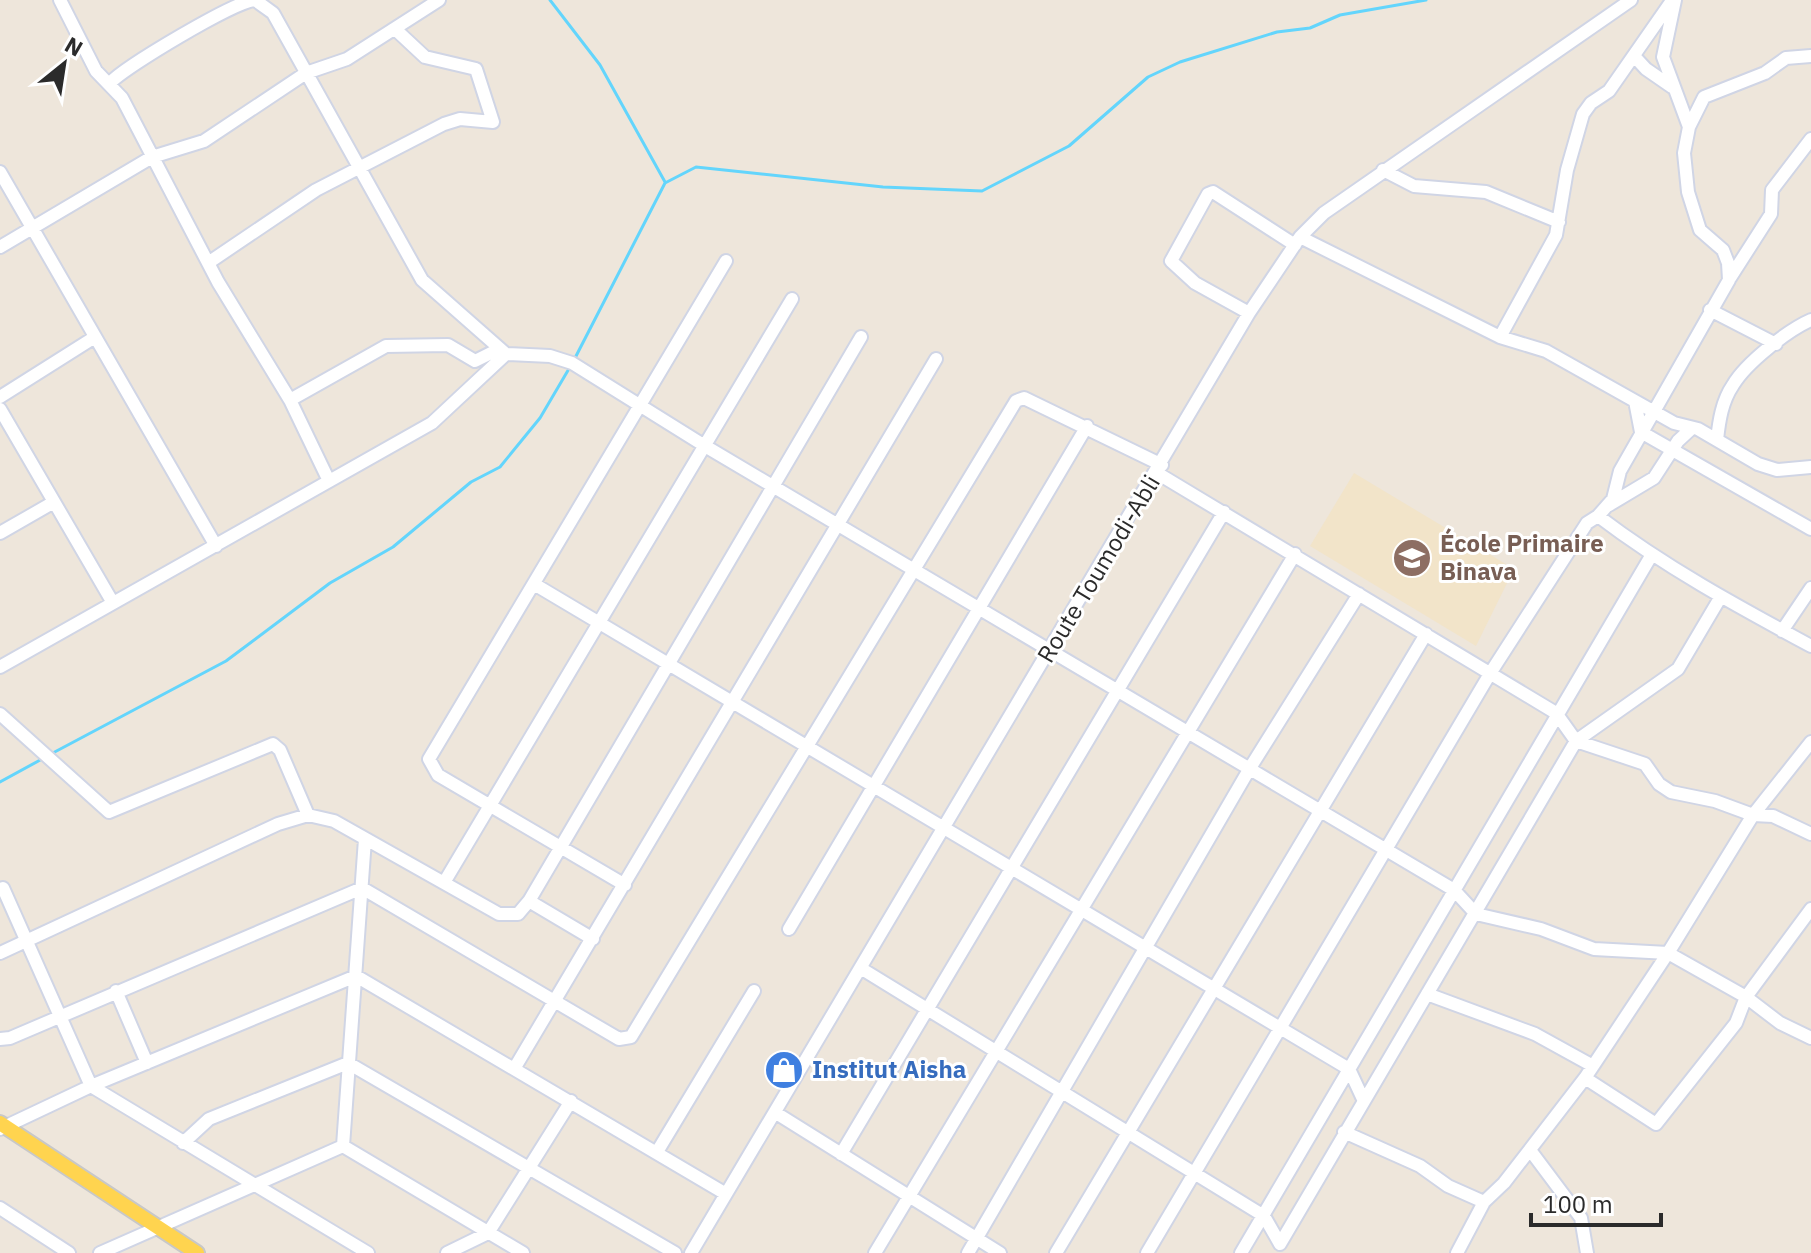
<svg xmlns="http://www.w3.org/2000/svg" width="1811" height="1253" font-family="'IBM Plex Sans',sans-serif">
  <style>
    .education { fill: #f2e4c9 }
    .lines { fill: none; stroke-linecap: round; stroke-linejoin: round }
    .stream { stroke: #63d5fc; stroke-width: 3 }
    .minor-casing { stroke: #d0d5e5; stroke-width: 16 }
    .major-casing { stroke: #c8c8c8; stroke-width: 18 }
    .minor { stroke: #fff; stroke-width: 12 }
    .major { stroke: #ffd44f; stroke-width: 14 }
    .labels { text-anchor: middle; stroke-width: 6; stroke-linejoin: round; paint-order: stroke }
    .education-label { font-size: 24px; font-weight: bold; fill: #785e54; stroke: #fff; text-anchor: start }
    .street-label { font-size: 24px; fill: #2b2b2b; stroke: #fff }
    .shop-label { font-size: 24px; font-weight: bold; fill: #366cbe; stroke: #fff; text-anchor: start }
  </style>
  <rect width="100%" height="100%" fill="#eee6db"/>
  <!-- education -->
  <path class="education" d="M1354 473 1514 569 1476 646 1310 546Z"/>
  <g class="lines">
    <!-- stream -->
    <path class="stream" d="M550 0 600 65 665 182
      M574 360 665 183 696 167 883 187 982 191 1069 146 1148 77 1180 62 1277 32 1310 28 1340 15 1426 0
      M49 755 226 661 330 583 393 547 471 482 500 467 540 418 570 367
      M0 782 42 759"/>
    <defs>
      <path id="minor" d="M60 0 96 71 122 98 218 282 290 400 329 481
        M255 0 273 13 422 280 506 354 550 356 572 363 705 446 1454 890 1476 914 1541 929 1594 949 1668 953 1746 997 1811 909
        M1675 0 1663 57 1689 127 1684 153 1688 192 1700 230 1723 250 1728 263 1729 280 1620 471 1613 499 1598 516C1665 567 1737 606 1811 646
        M1634 56 1646 69 1672 87
        M110 83C126 66 232 3 254 0
        M1689 127 1704 97 1765 73 1786 58 1811 56
        M1383 170 1414 186 1486 192 1559 222
        M0 172 216 546
        M1300 237 1500 337 1546 351 1674 423 1698 429 1758 464 1777 470 1811 467
        M0 247 152 157 204 141 306 73 347 59 439 0
        M208 263 316 190 444 124 460 119 493 122 476 69 425 57 395 29
        M1730 278 1771 214 1772 190 1811 139
        M1710 310 1776 344
        M1249 313 1195 283 1171 261 1208 194 1213 192 1295 245
        M1500 337 1556 235 1567 170 1583 114 1591 103 1609 91 1671 2
        M0 397 95 337
        M290 400 386 346 448 345 475 361 499 349
        M1635 401 1641 432 1811 529
        M0 409 113 603
        M1717 440C1719 421 1722 401 1733 385 1746 363 1788 330 1811 320
        M1157 473 1556 713 1576 741 1645 764 1659 784 1671 792 1715 801 1753 815 1773 816 1811 834
        M1609 505 1654 478 1678 441 1692 428
        M0 533 54 502
        M534 584 1349 1069 1363 1099
        M1782 631 1811 588
        M0 667 432 423 506 354
        M0 714 109 812 273 744 280 750 308 815
        M445 881 792 299
        M625 885 438 775 429 759 726 261
        M3 888 91 1086 368 1253
        M529 901 593 939
        M789 929 1087 426
        M0 953 278 824 308 815 334 821 499 914H518L529 901 861 337
        M862 969 1264 1216 1280 1244
        M116 991 147 1063
        M1427 994 1535 1034 1593 1066
        M0 1039 10 1038 362 888 619 1039 631 1037 1016 401 1024 398 1162 465
        M514 1069 936 359
        M1585 1078 1656 1124 1736 1023 1746 997 1780 1023 1811 1038
        M776 1113 1000 1253
        M0 1129 91 1086 356 976 726 1194
        M1344 1132 1420 1166 1448 1186 1484 1202
        M183 1143 209 1119 348 1063 675 1253
        M343 1146 365 839
        M343 1146 523 1253
        M1530 1150 1581 1218 1587 1253
        M657 1152 754 991
        M841 1154 1224 512
        M0 1208 69 1253
        M1280 1244 1576 741 1678 669 1720 598
        M100 1253 343 1146
        M447 1253 488 1233 571 1101
        M691 1253 1249 313 1300 237 1324 213 1631 0
        M875 1253 1295 554
        M968 1253 1250 768 1359 594
        M1056 1253 1426 634
        M1147 1253 1491 672 1587 523 1598 516
        M1241 1253 1651 556
        M1457 1253 1484 1202 1504 1183 1585 1078 1668 953 1753 815 1811 742"/>
      <path id="major" d="M0 1123 197 1253"/>
    </defs>
    <!-- minor casing -->
    <use href="#minor" class="minor-casing"/>
    <!-- major casing -->
    <use href="#major" class="major-casing"/>
    <!-- minor -->
    <use href="#minor" class="minor"/>
    <!-- major -->
    <use href="#major" class="major"/>
  </g>
  <!-- icons -->
  <defs>
    <symbol id="school-disc" viewBox="-11 -11 22 22"><circle r="9.5" fill="#8d6e63" stroke="#fff"/><path d="M0-5L7-2L0 1L-7-2ZM-4 1L0 2.5L4 1V4Q0 6-4 4Z" fill="#fff"/></symbol>
    <symbol id="shop-disc" viewBox="-11 -11 22 22"><circle r="9.5" fill="#3f7fe0" stroke="#fff"/><path d="M-5-2.5h2.3a2.7 3.5 0 0 1 5.4 0H5L5.5 6h-11ZM-1.5-2.5h3a1.5 2.3 0 0 0-3 0Z" fill="#fff"/></symbol>
  </defs>
  <g fill-rule="evenodd">
    <use href="#school-disc" x="1390" y="536" width="44" height="44"/>
    <use href="#shop-disc" x="762" y="1048" width="44" height="44"/>
  </g>
  <g class="labels">
    <!-- education labels -->
    <g class="education-label">
      <text x="1440" y="552">École Primaire<tspan x="1440" dy="28">Binava</tspan></text>
    </g>
    <!-- street labels -->
    <g class="street-label">
      <text transform="translate(1099 569) rotate(-59)" y="8">Route Toumodi-Abli</text>
    </g>
    <!-- shop labels -->
    <g class="shop-label">
      <text x="812" y="1078">Institut Aisha</text>
    </g>
  </g>
  <!-- north arrow -->
  <g transform="translate(64 64) rotate(30)" stroke="#ffffff" stroke-width="6" paint-order="stroke">
  <path d="M0-6L14 30L0 20L-14 30Z" fill="#2b2b2b"/>
  <text y="-12" font-size="22" font-weight="bold" text-anchor="middle" fill="#2b2b2b">N</text>
  </g>
  <!-- scale -->
  <path d="M1531 1213v12h130v-12" fill="none" stroke="#2b2b2b" stroke-width="4"/>
  <text x="1543" y="1213" font-size="24" fill="#2b2b2b" stroke="#ffffff" stroke-width="6" paint-order="stroke">100 m</text>
</svg>
